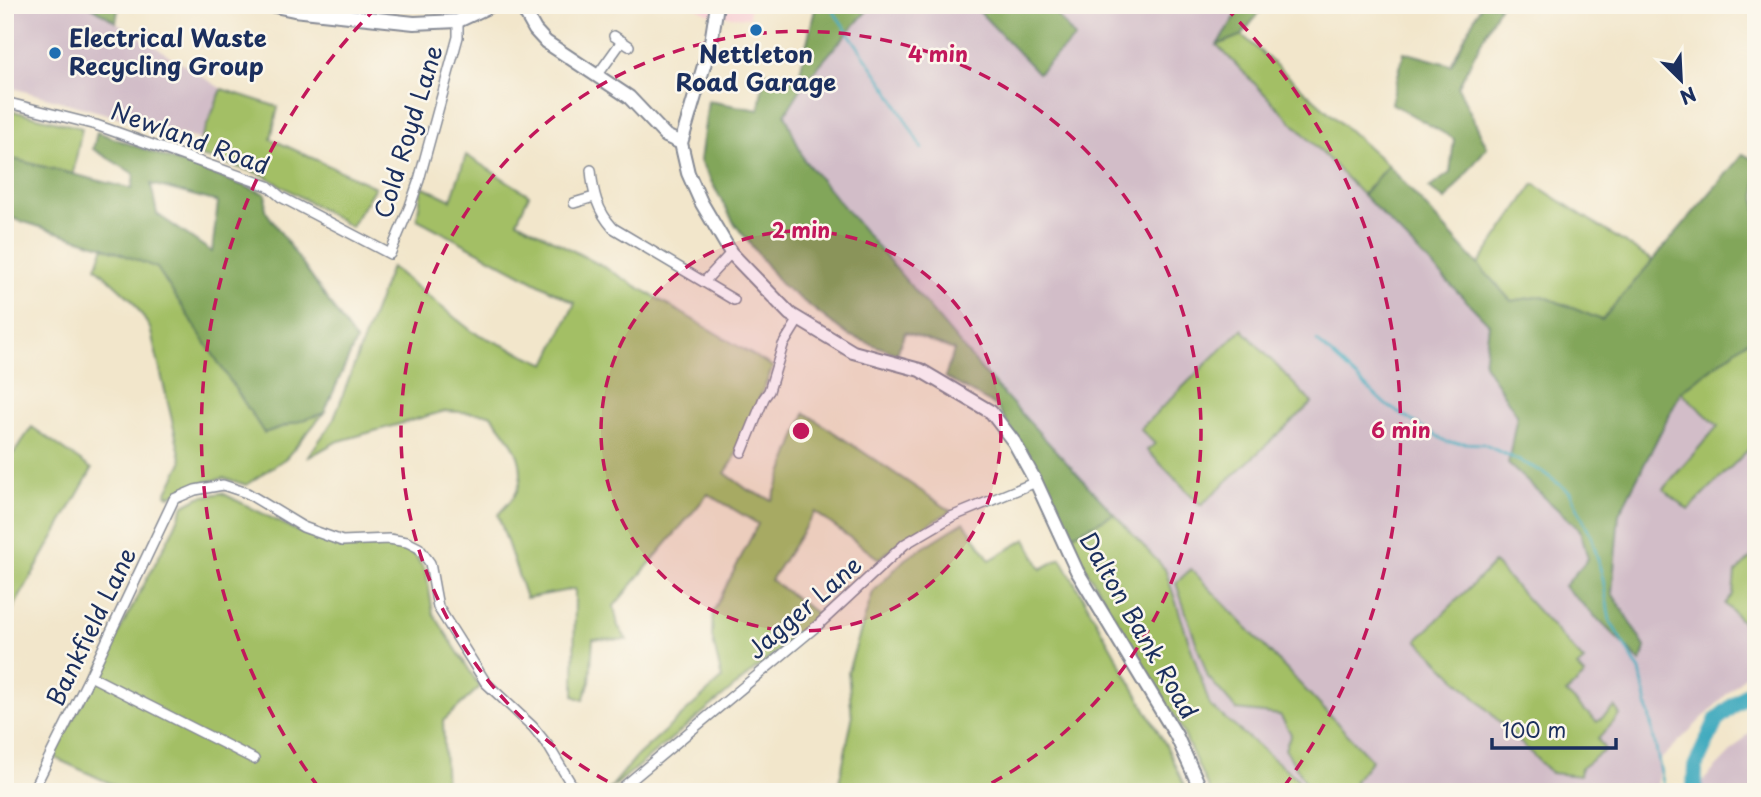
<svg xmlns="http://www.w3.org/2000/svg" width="1761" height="797" font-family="'Playpen Sans',sans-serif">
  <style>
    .built { fill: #f7cfd4 }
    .industrial { fill: #d2bdc8 }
    .green { fill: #a3bf65; stroke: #5f7762; stroke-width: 2 }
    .forest { fill: #82a65a; stroke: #4e6a5c; stroke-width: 2; fill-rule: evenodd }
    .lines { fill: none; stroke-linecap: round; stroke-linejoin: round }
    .stream { stroke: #3ea9bd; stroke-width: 2.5 }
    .river { stroke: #3ea9bd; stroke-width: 16 }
    .minor-casing { stroke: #868a94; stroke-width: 12 }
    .tertiary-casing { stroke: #868a94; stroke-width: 16 }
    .minor { stroke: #fff; stroke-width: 9 }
    .tertiary { stroke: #fff; stroke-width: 12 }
    .ring { fill: none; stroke: #c2185b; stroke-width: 3.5; stroke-dasharray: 12 9 }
    .poi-dot { fill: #1f6fb2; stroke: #fbf7ec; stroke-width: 2.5 }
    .labels { text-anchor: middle; stroke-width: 5; stroke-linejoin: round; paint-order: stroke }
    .poi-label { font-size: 24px; font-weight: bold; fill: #1b2f5e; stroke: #fbf7ec; text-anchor: start }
    .street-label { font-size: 24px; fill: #1b2f5e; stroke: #fbf7ec }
    .centre { fill: #c2185b; stroke: #fbf7ec; stroke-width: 3.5 }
    .ring-label { font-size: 21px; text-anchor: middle; font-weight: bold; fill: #c2185b; stroke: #fbf7ec; stroke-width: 5; stroke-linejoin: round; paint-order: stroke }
  </style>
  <rect width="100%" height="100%" fill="#fbf7ec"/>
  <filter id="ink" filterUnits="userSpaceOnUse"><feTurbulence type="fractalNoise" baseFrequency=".0143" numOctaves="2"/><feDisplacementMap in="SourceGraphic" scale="14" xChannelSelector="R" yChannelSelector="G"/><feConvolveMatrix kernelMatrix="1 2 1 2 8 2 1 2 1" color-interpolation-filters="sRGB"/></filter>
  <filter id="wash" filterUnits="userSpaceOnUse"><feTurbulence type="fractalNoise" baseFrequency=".00686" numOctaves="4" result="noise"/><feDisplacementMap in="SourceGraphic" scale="28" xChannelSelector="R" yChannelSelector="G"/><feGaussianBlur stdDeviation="1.57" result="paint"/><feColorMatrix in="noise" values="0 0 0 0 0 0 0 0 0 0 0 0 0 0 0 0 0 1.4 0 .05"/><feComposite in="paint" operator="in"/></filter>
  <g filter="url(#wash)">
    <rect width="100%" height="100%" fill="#f2e6cb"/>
    <!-- built -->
    <path class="built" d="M691 5H750L749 18 723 16 708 13Z"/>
    <!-- industrial -->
    <path class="industrial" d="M5 5H89L222 89 201 140 5 86Z
      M872 5H973L1038 72 1075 38 1049 5H1243L1217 45 1490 324 1484 364 1517 415 1508 464 1580 530 1588 559 1645 647 1612 593 1619 514 1681 392 1718 426 1663 489 1689 509 1756 442V665L1660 760 1658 792H1302L1298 779 1210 706 1165 569 986 375 804 160 785 114 808 78Z
      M1756 726V792H1702L1701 783Z"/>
    <!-- green -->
    <path class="green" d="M1242 35 1388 165 1363 195 1217 45Z
      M222 89 278 107 271 139 375 187 351 227 263 175 195 154Z
      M5 109 82 128 73 174 5 157Z
      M466 155 529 195 517 221 604 267 773 367 733 461 725 473 748 490 772 500 805 413 951 511 901 541 879 559 815 512 771 580 820 616 607 792 637 756 722 679 712 636 713 612 758 524 708 494 614 606 618 626 627 640 593 639 590 682 583 700 574 696 575 589 526 598 498 515C503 508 512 501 516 493 531 463 509 436 490 414L445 411 336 442 307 458 333 421 391 267 473 332 546 364 575 303 417 219 422 186 451 200Z
      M1534 184 1653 261 1602 321 1543 296 1511 301 1478 265Z
      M104 247 158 268 264 433 324 413 286 458 246 485 224 478 189 486 169 496 166 494 182 462 150 328 132 300 96 267Z
      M1242 329 1312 403 1201 505 1147 450 1155 444 1140 429Z
      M1756 334V442L1688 510 1663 489 1718 426 1681 392Z
      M32 427 92 469 5 623V448L14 453Z
      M222 493 297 531 344 548 392 545 414 554 426 572 433 613 480 687 443 721 446 792H129L53 757 175 526 184 505 199 497Z
      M1114 514 1165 569 1210 706 1298 779 1302 792H1210L1179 724 1088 572 1071 536Z
      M964 522 990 560 1026 539 1041 569 1061 558 1167 747 1187 792H837L852 719 848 671 873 592 905 559Z
      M1756 553V624L1750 630 1725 604 1733 594 1735 573Z
      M1494 563 1584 661 1577 667 1585 675 1566 693 1597 722 1615 707 1620 715 1598 739 1605 750 1581 768 1580 776 1551 773 1417 640Z
      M1191 569 1372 760 1354 782 1363 792H1311L1285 749 1291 734 1280 715 1237 710 1208 677 1176 583Z"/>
    <!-- forest -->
    <path class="forest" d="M89 5H119L116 22Z
      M816 5H872L808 78 785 114 804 160 986 375 1114 514 1071 536 1036 466 997 407 945 377 954 350 905 332 897 354 848 335 782 285 734 223 700 161 708 101 759 110 764 72 799 76Z
      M973 5H1049L1075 38 1038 73Z
      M1243 5H1265L1242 35 1217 45Z
      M1481 5H1500L1458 87 1487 147 1445 200 1429 188 1450 173 1454 139 1391 103 1404 52 1451 65Z
      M97 132 266 194 265 210 356 341 324 413 264 433 157 268 104 247 5 216V157L132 189 134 174 93 149ZM151 184 218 202 212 252 157 214Z
      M1743 154 1756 161V334L1681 392 1619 514 1612 593 1645 647 1641 662 1564 586 1588 559 1580 530 1508 464 1517 415 1484 364 1489 324 1363 195 1388 165 1511 301 1543 296 1602 320Z"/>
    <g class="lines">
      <!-- stream -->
      <path class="stream" d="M829 5 889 91 922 149
        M1317 341 1386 405 1447 442 1483 444 1541 471 1570 492 1592 538 1603 579 1610 621 1640 671 1665 792"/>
      <!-- river -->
      <path class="river" d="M1694 792 1695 767 1717 719 1756 687"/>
    </g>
  </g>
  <g filter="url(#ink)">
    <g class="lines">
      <defs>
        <path id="minor" d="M614 36 629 46
          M597 76 622 41
          M5 102 96 125 268 186 281 197 390 254 410 206 419 180 458 37V21
          M591 170C593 193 597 210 613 228L734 300
          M574 203 594 197
          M704 282 731 253
          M742 452 764 398 769 391 783 345 799 319
          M90 676 254 759
          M32 792 90 676 174 499 195 490 223 485 247 493 303 527 342 541 389 539 407 542 419 548 430 563 438 607 486 683 533 727 549 747 576 792
          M617 792 818 625 905 544 951 517 1036 482"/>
        <path id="tertiary" d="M270 5 294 10 414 23 458 21 492 5
          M521 5 535 30 546 42 629 97 666 136 681 143
          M717 5 711 42 681 143 688 173 701 202 731 253 790 314 853 352 920 370 991 412 1014 442 1036 482 1077 571 1176 735 1202 792"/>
      </defs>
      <!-- minor casing -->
      <use href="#minor" class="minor-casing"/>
      <!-- tertiary casing -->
      <use href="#tertiary" class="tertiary-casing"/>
      <!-- minor -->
      <use href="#minor" class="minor"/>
      <!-- tertiary -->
      <use href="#tertiary" class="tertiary"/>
    </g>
  </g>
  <!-- distance rings -->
  <circle cx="801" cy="431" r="200" fill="#c2185b" fill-opacity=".12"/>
  <g class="ring">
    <circle cx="801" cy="431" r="200"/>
    <path d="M626 791A400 400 0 1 1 976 791"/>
    <path d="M319 788A600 600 0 0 1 377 7M1225 7A600 600 0 0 1 1283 788"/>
  </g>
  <!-- markers -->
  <g class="poi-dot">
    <circle cx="756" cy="30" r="7"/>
    <circle cx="55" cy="53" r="7"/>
  </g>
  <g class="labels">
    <!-- poi labels -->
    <g class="poi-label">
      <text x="69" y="47">Electrical Waste<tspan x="69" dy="28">Recycling Group</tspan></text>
      <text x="756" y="63" text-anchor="middle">Nettleton<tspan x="756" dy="28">Road Garage</tspan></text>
    </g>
    <!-- street labels -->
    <g class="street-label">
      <text transform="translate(409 132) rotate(-73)" y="8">Cold Royd Lane</text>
      <text transform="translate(190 139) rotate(20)" y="8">Newland Road</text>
      <text transform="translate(805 608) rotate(-41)" y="8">Jagger Lane</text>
      <text transform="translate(1138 626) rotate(60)" y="8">Dalton Bank Road</text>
      <text transform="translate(92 627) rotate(-64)" y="8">Bankfield Lane</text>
    </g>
  </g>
  <circle cx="801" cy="431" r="10" class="centre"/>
  <g class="ring-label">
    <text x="938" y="62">4 min</text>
    <text x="801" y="238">2 min</text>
    <text x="1401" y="438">6 min</text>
  </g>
  <!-- margin -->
  <rect width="1761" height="797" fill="none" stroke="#fbf7ec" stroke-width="28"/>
  <!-- north arrow -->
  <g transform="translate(1681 80) rotate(156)" stroke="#fbf7ec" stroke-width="5" paint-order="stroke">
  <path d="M0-5L12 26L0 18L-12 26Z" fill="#1b2f5e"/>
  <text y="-10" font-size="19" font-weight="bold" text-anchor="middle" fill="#1b2f5e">N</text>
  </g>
  <!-- scale -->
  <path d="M1492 738v10h124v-10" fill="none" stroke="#1b2f5e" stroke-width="3.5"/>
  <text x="1502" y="738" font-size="21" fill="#1b2f5e" stroke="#fbf7ec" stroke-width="5" paint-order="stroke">100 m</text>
</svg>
